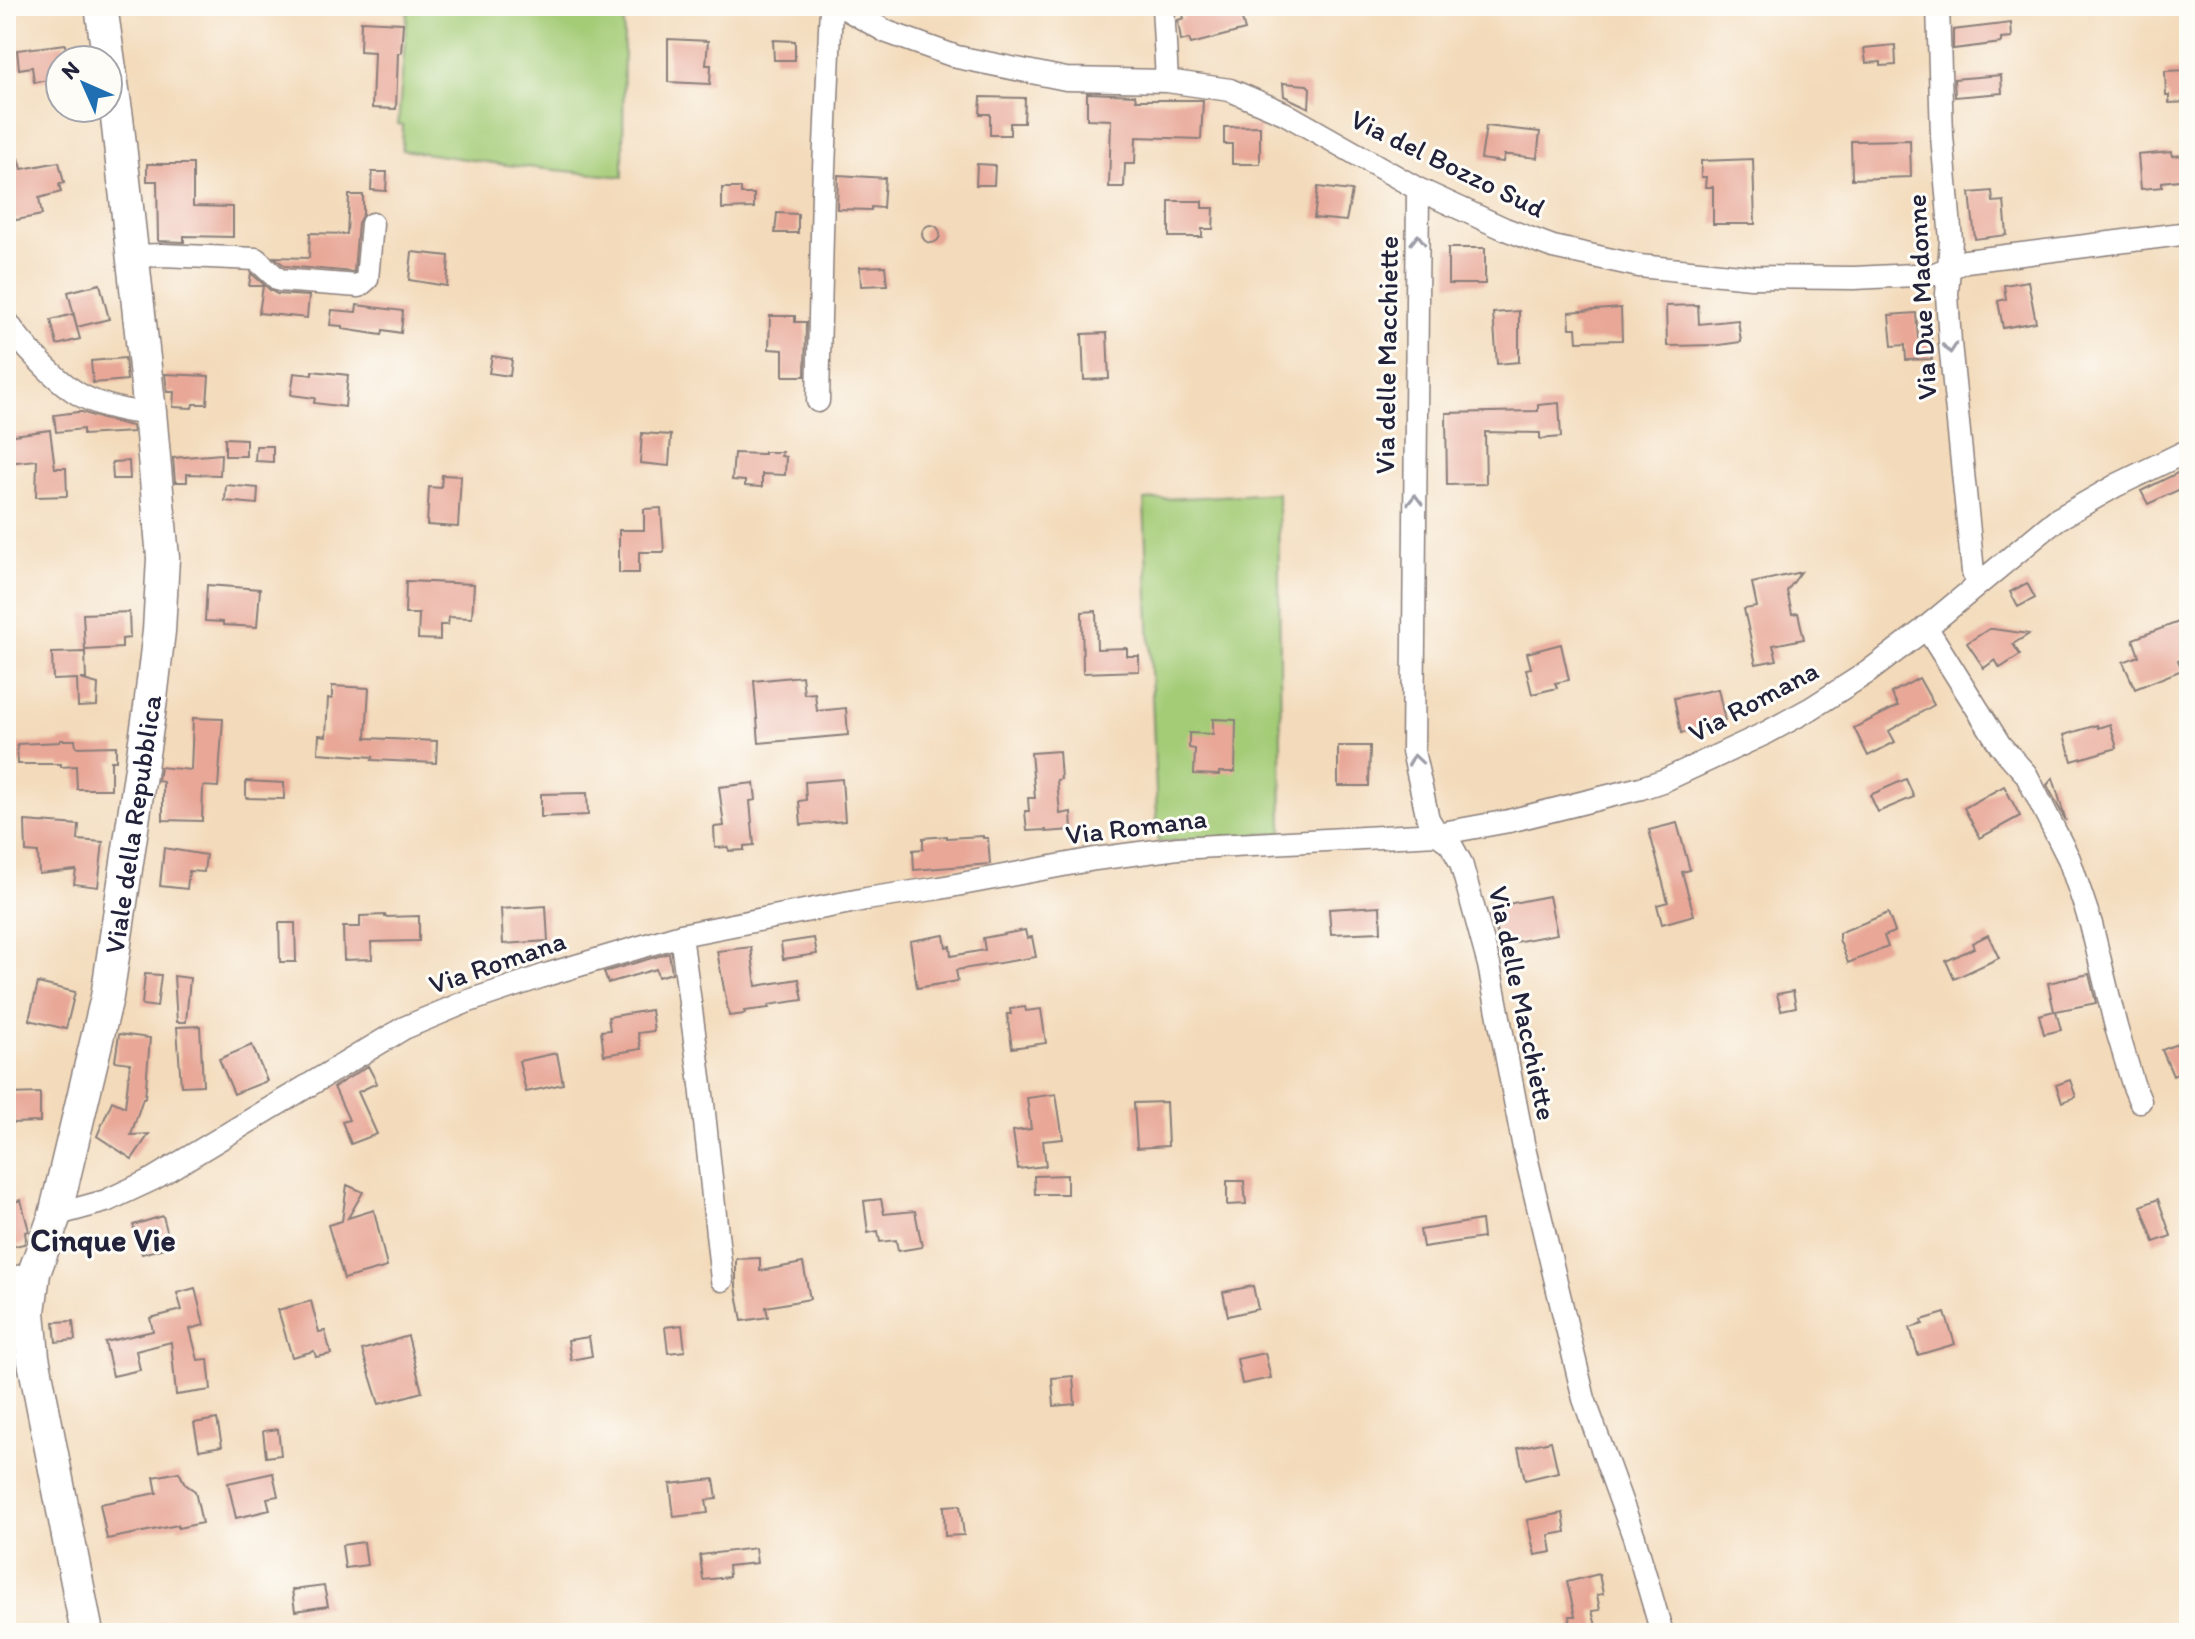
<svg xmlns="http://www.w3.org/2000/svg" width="2195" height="1639" font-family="Itim,sans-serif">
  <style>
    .green { fill: #a4cc77; stroke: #637759; stroke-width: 2 }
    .building { fill: #e8a797 }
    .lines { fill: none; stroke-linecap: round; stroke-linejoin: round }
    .minor-casing { stroke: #8a7e7a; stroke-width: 25 }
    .secondary-casing { stroke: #8a7e7a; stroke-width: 35 }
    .minor { stroke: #fff; stroke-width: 22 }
    .secondary { stroke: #fff; stroke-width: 32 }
    .oneway { stroke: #9c9ca7 }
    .labels { text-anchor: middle; stroke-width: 6; stroke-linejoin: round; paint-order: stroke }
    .street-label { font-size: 28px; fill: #22223b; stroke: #fdfcf7 }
    .quarter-label { font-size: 32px; font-weight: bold; fill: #22223b; stroke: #fdfcf7 }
  </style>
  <rect width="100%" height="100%" fill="#fdfcf7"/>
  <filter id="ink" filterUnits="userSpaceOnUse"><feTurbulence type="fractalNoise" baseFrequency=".0125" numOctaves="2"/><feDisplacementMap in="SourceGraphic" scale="16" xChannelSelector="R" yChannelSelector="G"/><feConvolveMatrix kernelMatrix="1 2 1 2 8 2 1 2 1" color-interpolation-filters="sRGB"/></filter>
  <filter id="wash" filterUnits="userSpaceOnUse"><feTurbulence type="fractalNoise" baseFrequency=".006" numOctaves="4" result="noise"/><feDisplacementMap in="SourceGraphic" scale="32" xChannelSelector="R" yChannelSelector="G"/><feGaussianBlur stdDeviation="1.8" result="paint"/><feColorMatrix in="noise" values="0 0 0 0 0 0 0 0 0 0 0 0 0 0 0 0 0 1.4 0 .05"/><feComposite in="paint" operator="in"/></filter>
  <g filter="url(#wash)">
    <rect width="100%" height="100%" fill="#f3daba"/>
    <!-- green -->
    <path class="green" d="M408 6H624L623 177 507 165 402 150 403 125 398 124Z
      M1278 493 1282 833 1158 842 1144 500Z"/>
    <g id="blocks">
      <!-- building -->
      <path class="building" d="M1205 6H1238L1245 30 1191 44 1189 39 1181 41 1178 20 1184 18 1182 12Z
        M361 21 403 23 401 53H398L396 109 372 108 374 52 360 51Z
        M2011 23 2012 38 2001 39V43L1953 49V30Z
        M668 39 708 41 706 65H711L710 84 668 82Z
        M773 40 795 41V60H774Z
        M65 44 67 60H60V79L34 82 32 67 19 69 17 50Z
        M1895 45 1896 65 1881 66V62L1866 63 1864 48Z
        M2189 70V102L2169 103V95H2166L2165 71Z
        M2001 75 2002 93 1955 97 1954 79Z
        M1283 83 1307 85 1310 88 1309 108 1284 96Z
        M1087 93 1135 95 1136 100H1203L1201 139 1136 137 1135 164H1125L1124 187H1109L1111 120 1087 119Z
        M981 97 1025 98 1024 123H1010V135H990V114H980Z
        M1260 126V164H1232V144H1224V127Z
        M1486 126 1540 132 1537 158 1511 155H1504L1503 162 1481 159Z
        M1910 140 1911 177 1852 179 1851 141Z
        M2171 152 2172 156 2185 155 2187 179 2162 182V187L2141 189 2138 155Z
        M19 158 22 169 59 162 64 183 59 184 61 192 39 198 42 215 6 222V161Z
        M1753 159 1755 224H1713V187H1705L1706 177H1701V161Z
        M147 164H193V206L233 207V237L184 236V242L158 241 157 181H147Z
        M977 164 995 165 994 185H976Z
        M372 172H387L386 191 371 190Z
        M838 175 885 178 883 208 871 207V210L837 209Z
        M1318 187 1352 191 1346 221 1314 218Z
        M722 188H741V194H754V208L722 209Z
        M1992 191 1993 202 2004 201 2007 235 1975 239 1970 193Z
        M349 195H363V214L358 223 354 272 285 266 274 257 309 258 310 233 347 234Z
        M1169 201H1202V208H1214L1213 229H1202V237H1169Z
        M777 213 798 214V233H775Z
        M922 234a9 9 0 1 1 18 0a9 9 0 1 1-18 0Z
        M1448 248H1485V284H1448Z
        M412 252 449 256 447 286 409 280Z
        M885 266 887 285 861 286 860 267Z
        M251 273 270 290 277 294 309 296 307 318 259 313 263 286H249Z
        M2028 281 2036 322 2003 328 1998 301 2006 299 2004 285Z
        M100 284 109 319 77 327 68 292Z
        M357 305 403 311 401 333 383 330 382 335 342 329V326L330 325 332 310 356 312Z
        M1698 305 1699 324 1738 320 1741 342 1719 345 1667 346 1666 306Z
        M1621 308 1622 340 1577 341 1576 328H1570L1569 312Z
        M1519 311V362L1497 364 1493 313Z
        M1916 313 1918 338 1931 337 1932 359 1906 360 1905 345 1892 346 1889 315Z
        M73 314 80 339 57 345 51 320Z
        M770 316H795V322H806L805 376H783V350L769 349Z
        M1107 333 1109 379 1084 380 1082 334Z
        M492 356 512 359 510 376 489 373Z
        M125 358 127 380 93 383 91 361Z
        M312 371 348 375 345 407 314 403 315 398 291 395 294 373 312 375Z
        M165 374 209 376 207 404H193L192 408 173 407 174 392H167Z
        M1559 403 1561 437 1540 439V433L1485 432 1486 484 1447 485 1446 413 1538 411V405Z
        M78 412H82L102 419 132 426 133 432 83 435V429L56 432 54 415Z
        M50 430 55 468H66L67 496 36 497 37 460 6 463V436Z
        M642 433 671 435 669 466 640 463Z
        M225 438 246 439V456H225Z
        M256 446H273V462L255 461Z
        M764 452H782L781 456 786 457 785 475 762 474V487L745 486V481L732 480 734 453 764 454Z
        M221 454 220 475 187 474V482H175L173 458Z
        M129 461 130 479H113L112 462Z
        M2189 467V511L2178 490 2148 504 2141 491Z
        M442 475 461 476 458 527 427 525 429 487 441 488Z
        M226 485 258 488 257 504 225 501Z
        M661 508 664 552H639V573H619V530H644V509Z
        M1801 572 1787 591 1792 614 1798 613 1804 639 1773 645 1777 660 1756 664 1744 609 1757 607 1752 583Z
        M406 581 474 584 472 618 449 617 448 625H440V640L418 639 419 614H405Z
        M2027 583 2035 598 2018 607 2010 592Z
        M207 585 260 589 257 627 223 625V622L205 621Z
        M1096 611 1097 649 1127 648V656H1139V671L1083 673 1082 612Z
        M129 612 130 638 122 639V648L85 650 83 614Z
        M2184 620 2189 633V656L2178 660 2182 670 2135 689 2123 662 2139 656 2133 639Z
        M1989 629H1993L2029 634 2013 644 2020 655 2000 668 1995 660 1984 668 1967 643Z
        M1561 644 1569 680 1555 683 1557 688 1532 694 1526 669 1531 668 1527 653Z
        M85 652 86 679H80L98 684 97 706 78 707 77 679 53 680 52 653Z
        M802 676 804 694 815 693 817 711 846 708 848 735 759 743 754 681Z
        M1919 678 1934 705 1889 731 1895 742 1868 756 1854 728 1898 706 1891 693Z
        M332 686 369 688 366 738 437 741 436 763 372 760 373 757 318 753 319 735 326 736 328 698 332 699Z
        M1718 689 1725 721 1707 725V728L1681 733 1674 698Z
        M193 718 223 719 218 787 203 786 202 821 163 820V782L158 781 160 767 191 770Z
        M1213 719 1236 720 1235 772H1219V775L1194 774 1195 749 1189 748V733L1213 734Z
        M2110 724 2117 748 2072 761 2064 735 2097 725 2098 728Z
        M60 740H75L76 747 116 746V761H111V789H77L76 766 61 767V764H18L17 744 60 742Z
        M1338 746H1370L1369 786H1338Z
        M1059 751 1061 779 1057 780 1060 814 1071 812 1072 830 1046 832V830L1027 831 1025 811H1029L1028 798H1035L1031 753Z
        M2053 778 2066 821 2047 785Z
        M842 779 845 821 801 825 799 801 806 800 805 782Z
        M1906 779 1914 797 1878 812 1870 795Z
        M246 781 284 783V799L246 798Z
        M754 783 756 800 750 801 754 845 744 846V850L729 851 728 847 715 848 714 827 724 826 719 787Z
        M2004 786 2020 816 1980 838 1964 808Z
        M587 793 588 815 541 817V794Z
        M25 821 79 825 78 840 103 842 98 887 74 884 76 870 39 874 38 853 26 852Z
        M1677 823 1690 870 1682 872 1694 915 1662 924 1657 905 1668 902 1649 830Z
        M947 836V838L983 836V838H988L990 864 914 870 913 850 923 849V838Z
        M164 848 206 855 204 872 189 871 187 889 160 886Z
        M1549 896 1557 934 1499 945 1492 907Z
        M546 906 548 941 503 944 501 909Z
        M1380 906 1381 932 1331 934 1329 909Z
        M1888 913 1895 932 1884 936 1888 947 1848 963 1839 939V933Z
        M385 915V917L419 916V941L371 942 372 959 344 960 343 927H360V916Z
        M279 923H295L296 962H280Z
        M1025 930 1027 938 1032 937 1036 957 956 970 958 981 917 988 910 941 944 935 946 947 950 946 951 956 985 950 983 938Z
        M1988 935 1999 958 1954 979 1946 961 1974 948 1972 943Z
        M814 938 817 954 783 959 781 943Z
        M751 947 756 986 799 979 803 1000 768 1005 769 1008 744 1011 745 1014 729 1016 717 951Z
        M669 953 672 973 658 977 656 969 608 983 604 972Z
        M145 974 161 975 157 1007 142 1005Z
        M2089 974 2096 1003 2056 1011 2061 1030 2044 1034 2039 1015 2054 1011 2048 983Z
        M174 976 190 978 186 1022H177Z
        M38 983 75 992 66 1029 29 1020Z
        M1793 991 1796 1007 1781 1010 1777 994Z
        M1025 1007 1026 1011 1041 1009 1046 1043 1012 1048 1007 1014H1011L1010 1009Z
        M651 1010 654 1031 638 1033 641 1049 604 1055 601 1031 610 1030 608 1017Z
        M200 1026 203 1085 181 1086 177 1027Z
        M119 1034 150 1038 145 1098H143L131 1135 149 1134 132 1159 97 1136 112 1101 125 1107 130 1063 115 1061Z
        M2189 1039V1069L2173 1076 2162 1050Z
        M252 1045 267 1081 234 1094 219 1059Z
        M557 1053 563 1084 526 1092 519 1061Z
        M368 1066 377 1083 358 1092 377 1134 351 1144 342 1122 349 1120 334 1087Z
        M2070 1080 2076 1097 2062 1102 2056 1085Z
        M40 1093V1122L10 1123 9 1094Z
        M1056 1094 1063 1139 1043 1141 1046 1166 1018 1169 1013 1131 1031 1129 1027 1098Z
        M1166 1102 1168 1146 1137 1148 1134 1103Z
        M1067 1175V1194H1035L1034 1176Z
        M1227 1181H1244L1246 1204 1227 1205Z
        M347 1185 363 1192 348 1218 374 1210 387 1267 344 1279 328 1225 342 1221Z
        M881 1199 884 1214 915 1211 922 1247 898 1251 896 1240 880 1242 878 1231 868 1233 864 1201Z
        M2158 1199 2171 1236 2154 1242 2141 1206Z
        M21 1200 29 1231 25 1232 26 1239 24 1244 6 1248V1204Z
        M163 1216 171 1246 142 1254 133 1225Z
        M1481 1220 1483 1238 1423 1247 1420 1230Z
        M760 1258V1271L803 1263 810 1299 766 1307 768 1317 742 1321 736 1287V1259Z
        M1253 1286 1258 1309 1228 1316 1223 1292Z
        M195 1288 204 1325 190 1329 198 1360 208 1359 211 1390 176 1395 171 1342 136 1351 140 1370 113 1376 105 1342 153 1331 150 1318 182 1310 177 1293Z
        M311 1301 319 1332 325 1331 331 1354 316 1357 314 1351 292 1357 278 1310Z
        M1945 1313 1955 1344 1918 1355 1910 1328 1923 1324 1922 1320Z
        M73 1321 75 1340 56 1342 54 1322Z
        M682 1325 685 1351 668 1353 665 1327Z
        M408 1336 422 1392 379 1404 362 1350Z
        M589 1337 592 1356 571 1360 568 1340Z
        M1265 1353 1271 1378 1242 1384 1237 1359Z
        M1073 1376 1075 1404 1054 1406 1052 1378Z
        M217 1419 222 1446 199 1450 194 1423Z
        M278 1429 281 1455 266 1457 263 1431Z
        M1551 1441 1558 1472 1525 1480 1518 1448Z
        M179 1472 185 1484 195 1491 202 1523 178 1528V1525L107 1539 100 1504 157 1493 154 1477Z
        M273 1473 278 1496 267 1498 270 1510 236 1518 228 1483Z
        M714 1479 717 1499 706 1500 708 1513 674 1517 670 1484Z
        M960 1505 964 1535 945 1536 944 1506Z
        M1563 1513 1566 1532 1549 1535 1552 1552 1535 1555 1527 1520Z
        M364 1542 367 1565 345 1568 342 1545Z
        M755 1548 757 1563 728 1566 729 1577 703 1580 700 1555Z
        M1599 1574 1603 1594 1597 1595 1600 1610 1592 1611 1598 1633H1573L1569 1616H1575L1567 1582Z
        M324 1586 328 1606 295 1611 292 1590Z"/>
    </g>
  </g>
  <g filter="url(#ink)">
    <use href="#blocks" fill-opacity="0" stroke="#8a7e7a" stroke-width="2"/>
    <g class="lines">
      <defs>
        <path id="minor" d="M841 6 887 32 957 57 1066 79 1167 81 1230 90 1284 113 1418 189 1505 229 1553 247 1639 266 1751 277 1854 278 1935 274 1966 261 2189 233
          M1163 6 1167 81
          M1938 6 1942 136 1951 240 1947 294 1950 343 1973 572 1977 585
          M1418 189 1413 751 1428 819 1437 834 1450 843 1461 863 1489 965 1524 1148 1584 1399 1634 1537 1662 1633
          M132 256 162 255 256 259 279 280 359 286 367 279 372 224
          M6 320C20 343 58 383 82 396 99 405 131 414 150 412
          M818 401 823 192 831 6
          M1926 627 2000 745 2026 774 2069 859 2091 924 2116 1027 2133 1084 2140 1101
          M681 935 701 1085 722 1280
          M55 1215 106 1201 153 1179 404 1028 466 1002 549 974 681 935 866 899 940 888 1095 859 1178 848 1437 834 1509 821 1641 788 1665 780 1766 733 1810 709 1868 672 1922 631 2056 520 2117 485 2189 450
          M6 1280 34 1273"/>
        <g id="secondary">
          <path id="s1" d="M87 1633 33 1357 29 1312 34 1273 55 1215 107 997 150 707 159 631 163 558 150 412 117 118 101 6"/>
        </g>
      </defs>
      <!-- minor casing -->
      <use href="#minor" class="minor-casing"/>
      <!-- secondary casing -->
      <use href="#secondary" class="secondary-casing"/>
      <!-- minor -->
      <use href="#minor" class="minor"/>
      <!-- secondary -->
      <use href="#secondary" class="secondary"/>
    </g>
    <!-- one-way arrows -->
    <defs><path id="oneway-chevron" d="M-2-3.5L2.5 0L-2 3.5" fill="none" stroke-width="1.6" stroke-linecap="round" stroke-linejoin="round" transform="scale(2)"/></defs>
    <g class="oneway">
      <use href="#oneway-chevron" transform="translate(1418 240) rotate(-89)"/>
      <use href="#oneway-chevron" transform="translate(1950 348) rotate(85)"/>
      <use href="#oneway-chevron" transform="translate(1415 500) rotate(-89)"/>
      <use href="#oneway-chevron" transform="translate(1415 760) rotate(-99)"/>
    </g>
  </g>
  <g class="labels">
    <!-- street labels -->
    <g class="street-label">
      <text transform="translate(1448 163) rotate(26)" y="10">Via del Bozzo Sud</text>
      <text transform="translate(1921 297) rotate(-93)" y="10">Via Due Madonne</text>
      <text transform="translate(1386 355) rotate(-89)" y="10">Via delle Macchiette</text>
      <text transform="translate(1753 701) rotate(-28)" y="10">Via Romana</text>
      <text dy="10" stroke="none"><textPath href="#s1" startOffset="826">Viale della Repubblica</textPath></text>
      <text transform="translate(1136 826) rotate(-7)" y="10">Via Romana</text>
      <text transform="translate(497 962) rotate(-19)" y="10">Via Romana</text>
      <text transform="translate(1523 1003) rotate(78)" y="10">Via delle Macchiette</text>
    </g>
    <!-- quarter labels -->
    <g class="quarter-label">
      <text x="103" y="1251">Cinque Vie</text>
    </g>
  </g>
  <!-- margin -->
  <rect width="2195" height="1639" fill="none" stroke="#fdfcf7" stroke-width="32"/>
  <!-- north arrow -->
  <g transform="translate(84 84) rotate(315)"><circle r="38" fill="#fdfcf7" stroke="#a5a5ac" stroke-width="2"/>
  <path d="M0-6L14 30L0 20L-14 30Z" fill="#1f6fb2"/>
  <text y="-12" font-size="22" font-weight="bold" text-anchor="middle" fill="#22223b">N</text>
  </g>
</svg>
